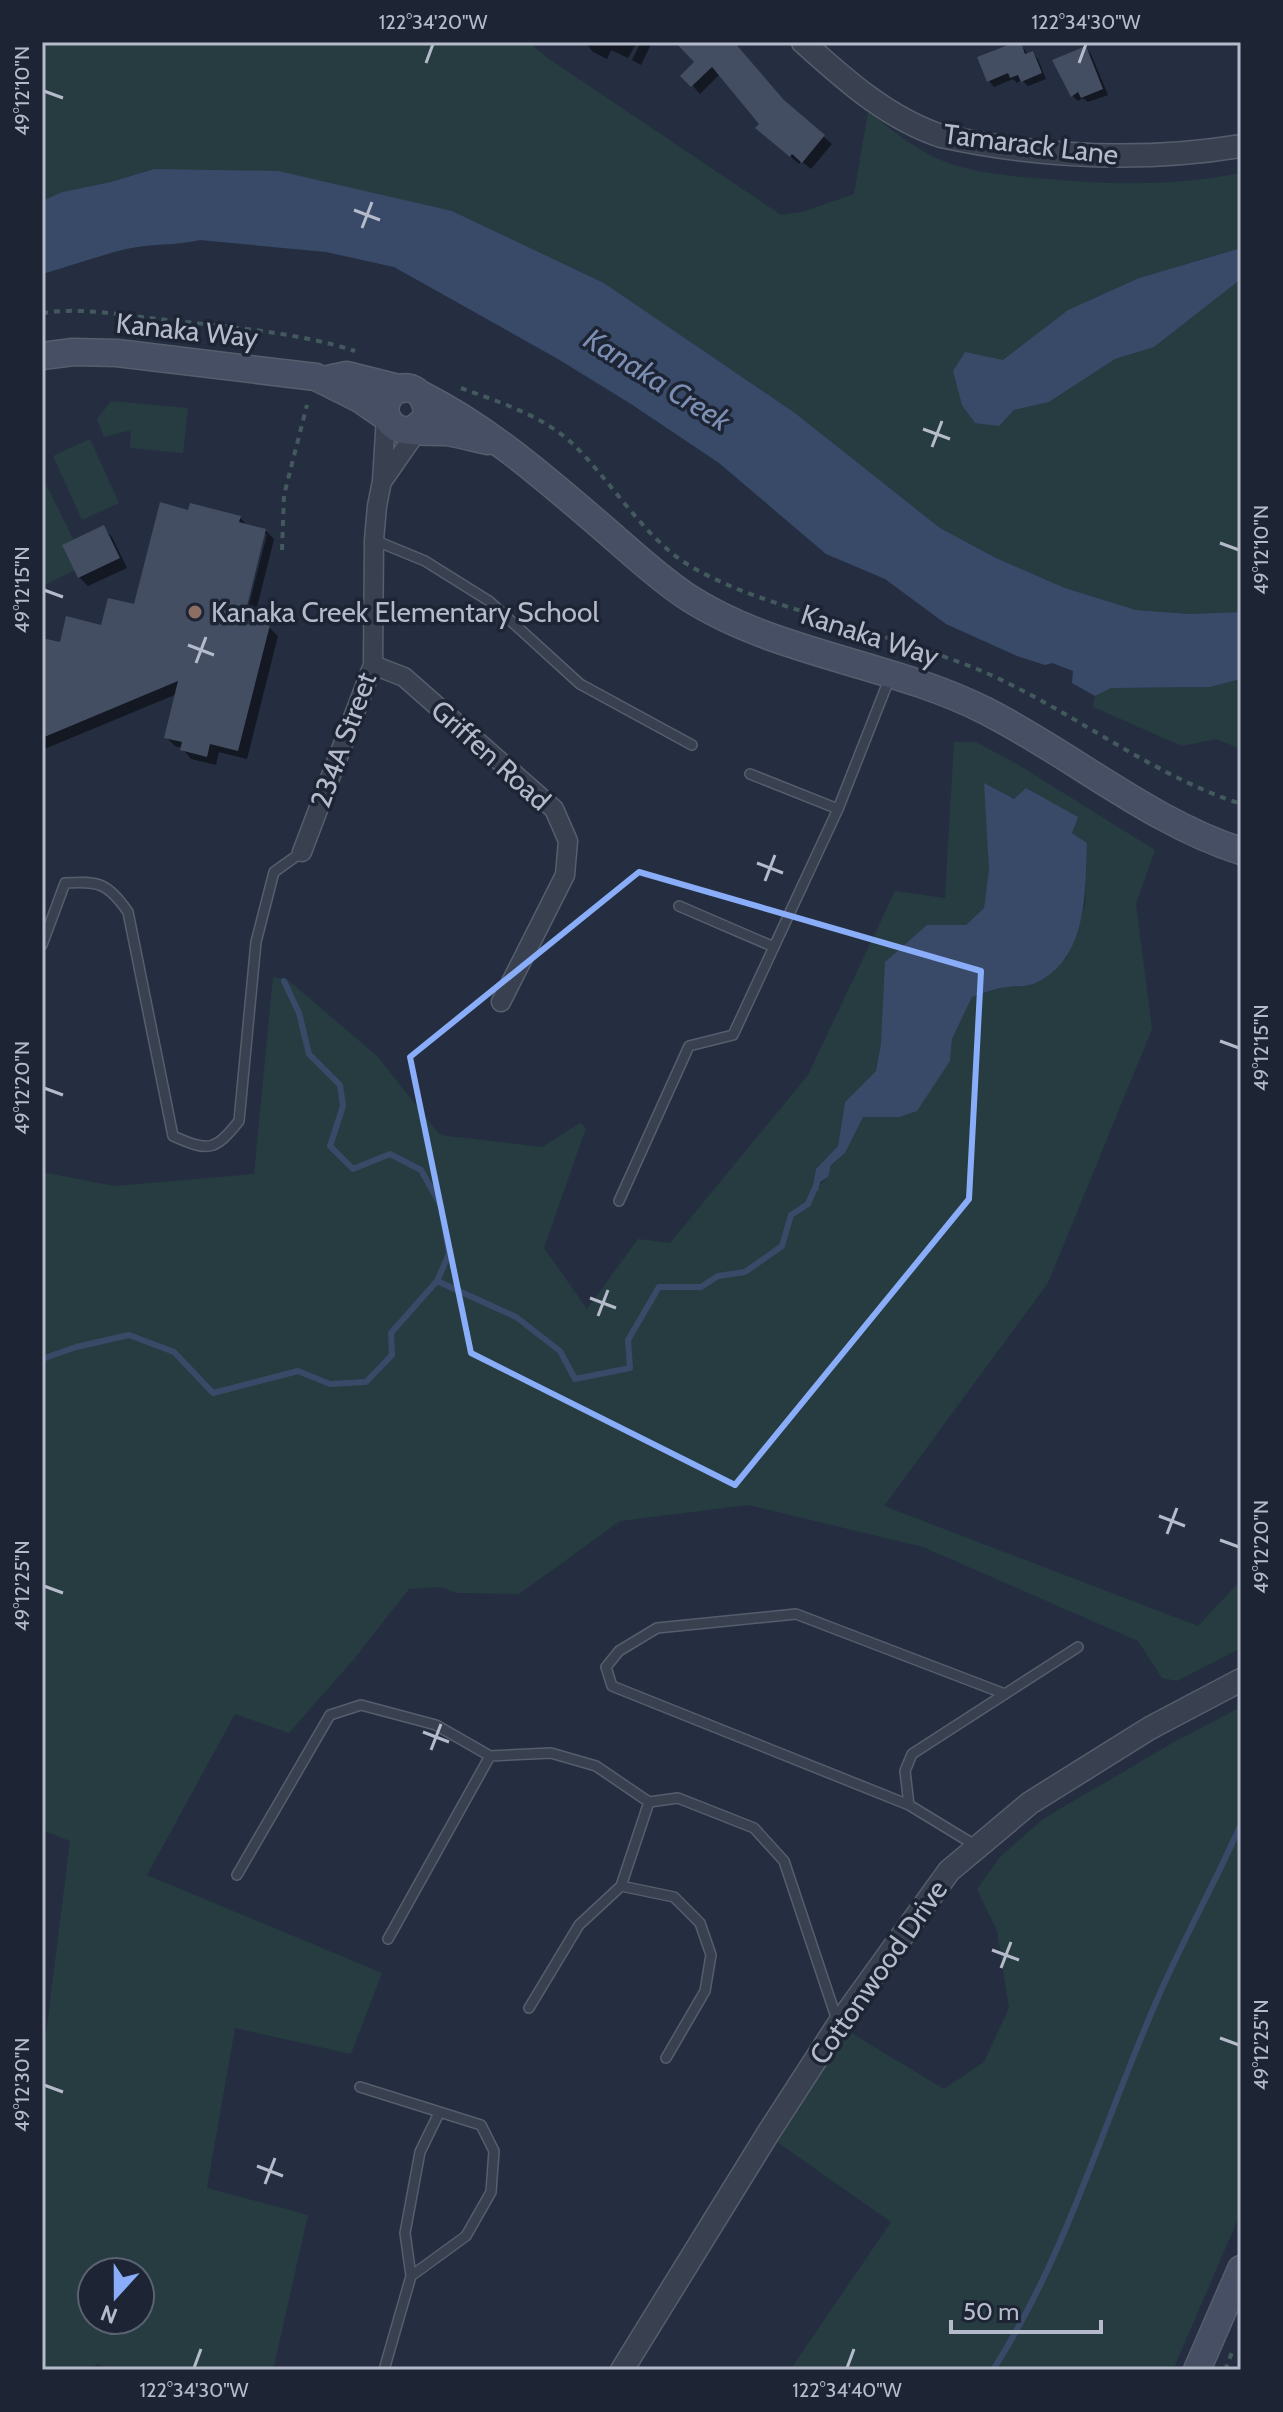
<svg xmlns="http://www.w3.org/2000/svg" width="1283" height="2412" font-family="Cabin,sans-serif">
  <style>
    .green { fill: #263c41; fill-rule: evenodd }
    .water { fill: #394a69 }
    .shadow { fill: #0007; fill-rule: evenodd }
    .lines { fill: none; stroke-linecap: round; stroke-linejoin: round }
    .stream { stroke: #394a69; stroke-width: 6 }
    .building { fill: #434e62 }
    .service-casing { stroke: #565e6d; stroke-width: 12 }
    .minor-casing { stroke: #565e6d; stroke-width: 21 }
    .tertiary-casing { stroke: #565e6d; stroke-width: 25 }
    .secondary-casing { stroke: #565e6d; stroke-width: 29 }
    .path { stroke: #44595e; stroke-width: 4; stroke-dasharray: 6 6; stroke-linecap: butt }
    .service { stroke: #394050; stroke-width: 9 }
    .minor { stroke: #394050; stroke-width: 18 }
    .tertiary { stroke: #394050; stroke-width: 22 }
    .secondary { stroke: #464f63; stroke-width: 26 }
    .marked { fill: none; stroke: #8aadfa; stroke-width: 6; stroke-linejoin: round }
    .ticks { fill: none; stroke: #b5bbca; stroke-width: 3 }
    .education-dot { fill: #8d6e63; stroke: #1d2535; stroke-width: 3 }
    .labels { text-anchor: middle; stroke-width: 7; stroke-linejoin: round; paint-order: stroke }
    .street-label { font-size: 28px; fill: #b5bbca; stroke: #1d2535 }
    .poi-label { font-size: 28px; fill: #b5bbca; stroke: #1d2535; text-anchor: start }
    .water-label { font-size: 30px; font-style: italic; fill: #7c8fb2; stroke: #1d2535 }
    .neatline { fill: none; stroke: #b5bbca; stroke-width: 3 }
    .ticks-label { font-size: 20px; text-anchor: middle; fill: #b5bbca }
  </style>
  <rect width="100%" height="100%" fill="#242e40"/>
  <!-- green -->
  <path class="green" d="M42 42H528L549 59 781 215 802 212 854 194 868 112C888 126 907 143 928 154 963 173 1008 176 1047 179 1113 185 1175 186 1241 173V248L1139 278 1068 310 1003 361 999 425 1014 410 1049 402 1115 359 1154 347 1241 279V612L1189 614 1136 610 1065 588 996 558 940 528 795 413 604 283 452 211 154 169 111 182 62 192 42 201Z
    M111 401 188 408 183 453 130 448 131 430 104 437 97 419Z
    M90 439 119 503 82 520 53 456Z
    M42 476 86 565 42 586Z
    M1241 679V749L1216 739 1182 746 1093 707 1095 696 1110 688 1210 687Z
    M954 742H976L1017 764 1155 850 1136 904 1152 1029 1048 1283 884 1506 1198 1626 1241 1580V1648L1177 1681 1162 1678 1138 1641 923 1547 748 1505 620 1521 519 1594 458 1593 440 1587 409 1589 354 1659 289 1733 235 1714 147 1875 382 1973 351 2054 235 2028 207 2188 308 2215 273 2370H109L98 2364 88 2370H42V2065L70 1841 42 1830V1172L114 1186 254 1174 273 977 288 980 377 1056 440 1135 542 1147 580 1123 586 1128 544 1248 587 1309 638 1239 670 1243 808 1075 895 891 945 898ZM985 784 1014 799 1027 788 1048 802 1072 833 1087 843 1085 905 1067 958 1029 986 1005 987 972 997 952 1039 950 1061 934 1084 899 1117 863 1116 845 1153 831 1165 828 1177 813 1191 816 1169 838 1146 845 1102 876 1071 881 1043 927 925H966L984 908 989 869ZM92 2272H140V2320H92Z
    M1241 1707V2212L1173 2370H790L891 2222 767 2135 838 2025 944 2089 984 2062 1009 2008 997 1931 977 1889 1000 1857 1043 1819 1174 1742Z"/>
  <!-- water -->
  <path class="water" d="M154 169 278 171 452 211 604 283 795 413 940 528 996 558 1065 588 1136 610 1189 614 1241 612V679L1210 687 1111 688 1095 696 1072 683 1073 671 1052 663 1045 665 1017 656 946 624 885 579 826 554 719 463 631 404 558 359 394 267 326 252 200 240C176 246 152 243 126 249 98 256 70 266 42 274V201L62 192 111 182Z
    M1241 248V279L1154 347 1115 359 1049 402 1014 410 999 426 975 423 962 405 953 371 965 352 1003 360 1068 310 1139 278Z
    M984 783 1014 799 1026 788 1078 817 1072 833 1087 843C1085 894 1088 961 1033 984 1025 987 1016 986 1008 987 996 988 984 993 972 997L952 1039 950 1061 917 1111 899 1117H863L845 1153 831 1165 828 1177 820 1182 818 1191H812L816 1169 838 1146 845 1102 876 1071 881 1043 885 962 927 925H966L984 908 989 869Z"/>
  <!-- shadow -->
  <path class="shadow" d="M585 42H637L628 58 611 50 607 59 593 52Z
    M641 42H652L641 65 632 60Z
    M684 42H731L787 105 832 144 811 169 801 161 799 164 766 135 761 124 720 74 700 94 693 86 683 76 697 62Z
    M1020 43 1028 55 1033 53 1038 59 1046 79 1028 86 1022 80 1017 83 1013 79 994 87 989 81Z
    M1086 48 1091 54 1108 95 1088 102 1083 98 1078 101 1072 95Z
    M190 512 240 518 248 526 265 530 274 539 253 623 269 627 278 636 247 759 219 752 216 765 191 759 182 748 175 746 166 737 177 694 42 750V640L61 645 103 627 136 607ZM263 534H267L243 628H239Z
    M104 528 112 537 127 568 88 586 79 577Z"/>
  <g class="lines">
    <!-- stream -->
    <path class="stream" d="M284 981 299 1013 309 1054 340 1085 343 1106 330 1146 353 1169 390 1154 421 1170 441 1206 449 1254 437 1281
      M42 1359 76 1347 129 1335 174 1352 213 1393 298 1371 330 1384 366 1382 392 1355 391 1333 437 1281 516 1317 560 1351 575 1379 630 1368 628 1340 659 1287H701L718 1276 745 1272 782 1246 791 1215 808 1204 817 1183
      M993 2370C1068 2253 1104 2119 1160 1993 1185 1936 1216 1881 1241 1824"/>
  </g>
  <!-- building -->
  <path class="building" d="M675 42H734L784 100 825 135 802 163 792 154 790 157 755 128 759 124 712 67 691 87 680 76 694 62Z
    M1016 42H1021L1025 54 1033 51 1042 73 1021 82 1018 75 1010 78 1008 73 987 82 977 57Z
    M1086 46 1103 89 1081 98 1078 92 1071 97 1052 60Z
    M160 502 188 510 190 503 241 516 239 522 266 529 244 618 270 625 238 751 210 744 207 757 180 750 182 742 164 738 178 681 42 738V638L60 642 66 616 101 625 108 598 134 604Z
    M104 525 120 558 78 578 62 545Z"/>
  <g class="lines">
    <defs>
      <path id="service" d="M374 540 425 561 489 601 580 684 692 745
        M750 774 838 809
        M679 906 774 947
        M42 945 65 883C99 881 108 883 128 912L173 1136C209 1152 215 1151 239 1121L256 942 274 872 302 852
        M619 1201 689 1046 733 1035 838 809 890 677
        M909 1805 905 1771 912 1754 1078 1647
        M978 1847 909 1805 612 1686 606 1667 619 1651 657 1628 796 1614 1005 1694
        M237 1875 330 1715 361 1705 436 1725 490 1756 551 1753 596 1766 649 1802 678 1798 754 1828 784 1861 838 2023
        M621 1886 674 1897 700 1923 711 1955 705 1991 666 2058
        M388 1939 490 1756
        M529 2008 579 1925 621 1886 649 1802
        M360 2087 481 2125 494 2151 491 2192 466 2236 411 2276 384 2370
        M411 2276 405 2233 420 2152 439 2113"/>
      <path id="minor" d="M384 479 411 440 414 429
        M373 665 404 677 554 809 568 841 565 875 501 1002
        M302 852 373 665 374 540 377 506 382 481 386 417"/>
      <path id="tertiary" d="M803 42C844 79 887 118 941 136 1039 157 1142 162 1241 146
        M622 2370 767 2135 838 2025 949 1871 1030 1803 1150 1728 1241 1680"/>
      <path id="secondary" d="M42 356 73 352 117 353 316 377 360 399 386 417
        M328 379 347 375 403 389
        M422 395C489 429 545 478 602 527 630 551 656 576 686 596 774 654 892 663 986 711 1071 754 1150 822 1241 851
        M414 429 426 419C431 395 406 375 390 396 382 407 385 422 397 428 407 433 432 431 445 432 460 434 474 438 488 441
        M1197 2370 1241 2269"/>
    </defs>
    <!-- service casing -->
    <use href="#service" class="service-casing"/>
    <!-- minor casing -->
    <use href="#minor" class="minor-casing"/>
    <!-- tertiary casing -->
    <use href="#tertiary" class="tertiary-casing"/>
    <!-- secondary casing -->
    <use href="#secondary" class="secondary-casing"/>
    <!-- path -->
    <path class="path" d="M42 313C81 307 121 315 159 319 219 326 298 332 355 351
      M461 388C499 402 544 416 574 445 609 479 646 539 687 564 721 585 760 598 798 610 858 629 919 646 977 669 1068 707 1146 773 1241 804
      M282 550 284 495 307 405
      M1225 2370 1233 2350"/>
    <!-- service -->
    <use href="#service" class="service"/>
    <!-- minor -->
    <use href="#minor" class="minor"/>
    <!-- tertiary -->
    <use href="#tertiary" class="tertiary"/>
    <!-- secondary -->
    <use href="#secondary" class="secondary"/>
  </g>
  <!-- marked area -->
  <path class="marked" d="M639 872 981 971 969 1199 735 1485 471 1353 410 1057Z"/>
  <!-- ticks -->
  <path class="ticks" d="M426 63 433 44M1079 63 1086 44M44 91 63 98M354 210 380 220M362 228 372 202M923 429 950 439M932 447 942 421M1220 543 1239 550M44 590 63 597M188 645 214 655M196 663 206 637M757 863 783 873M765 881 775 855M1220 1041 1239 1048M44 1088 63 1095M590 1298 616 1308M598 1316 608 1290M1159 1516 1185 1526M1167 1534 1177 1508M1220 1540 1239 1547M44 1586 63 1593M423 1732 449 1742M431 1750 441 1724M992 1950 1019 1960M1001 1968 1011 1942M1220 2038 1239 2045M44 2085 63 2092M257 2166 283 2176M265 2184 275 2158M194 2368 201 2349M847 2368 854 2349"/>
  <!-- markers -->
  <circle class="education-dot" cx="195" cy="612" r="8"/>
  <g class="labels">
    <!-- street labels -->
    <g class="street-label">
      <text transform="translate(1031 144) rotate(7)" y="10">Tamarack Lane</text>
      <text transform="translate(187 330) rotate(6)" y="10">Kanaka Way</text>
      <text transform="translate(870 635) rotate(18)" y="10">Kanaka Way</text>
      <text transform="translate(343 740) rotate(-70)" y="10">234A Street</text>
      <text transform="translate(491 755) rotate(42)" y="10">Griffen Road</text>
      <text transform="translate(878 1972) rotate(-55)" y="10">Cottonwood Drive</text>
    </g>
    <!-- poi labels -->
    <g class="poi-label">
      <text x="211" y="622">Kanaka Creek Elementary School</text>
    </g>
    <!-- water labels -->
    <g class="water-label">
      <text transform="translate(657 380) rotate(32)" y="10">Kanaka Creek</text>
    </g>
  </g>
  <!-- border -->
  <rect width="1283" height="2412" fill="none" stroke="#1d2535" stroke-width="88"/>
  <!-- north arrow -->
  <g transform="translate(116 2296) rotate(201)"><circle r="38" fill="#1d2535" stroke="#5a6171" stroke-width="2"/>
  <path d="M0-6L14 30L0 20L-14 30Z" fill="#8aadfa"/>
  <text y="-12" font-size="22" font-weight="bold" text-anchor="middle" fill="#b5bbca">N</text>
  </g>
  <!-- scale -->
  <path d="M951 2320v12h150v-12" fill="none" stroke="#b5bbca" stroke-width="4"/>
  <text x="963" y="2320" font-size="24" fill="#b5bbca" stroke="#1d2535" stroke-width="6" paint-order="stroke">50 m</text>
  <rect x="44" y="44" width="1195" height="2324" class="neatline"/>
  <g class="ticks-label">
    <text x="433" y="29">122°34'20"W</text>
    <text x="1086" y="29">122°34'30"W</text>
    <text transform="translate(22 91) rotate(-90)" y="7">49°12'10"N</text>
    <text transform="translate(1261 550) rotate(-90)" y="7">49°12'10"N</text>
    <text transform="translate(22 590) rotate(-90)" y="7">49°12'15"N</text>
    <text transform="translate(1261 1048) rotate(-90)" y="7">49°12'15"N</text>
    <text transform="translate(22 1088) rotate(-90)" y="7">49°12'20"N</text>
    <text transform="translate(1261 1547) rotate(-90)" y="7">49°12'20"N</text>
    <text transform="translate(22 1586) rotate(-90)" y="7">49°12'25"N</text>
    <text transform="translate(1261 2045) rotate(-90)" y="7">49°12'25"N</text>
    <text transform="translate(22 2085) rotate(-90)" y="7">49°12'30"N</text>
    <text x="194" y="2397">122°34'30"W</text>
    <text x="847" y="2397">122°34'40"W</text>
  </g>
</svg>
